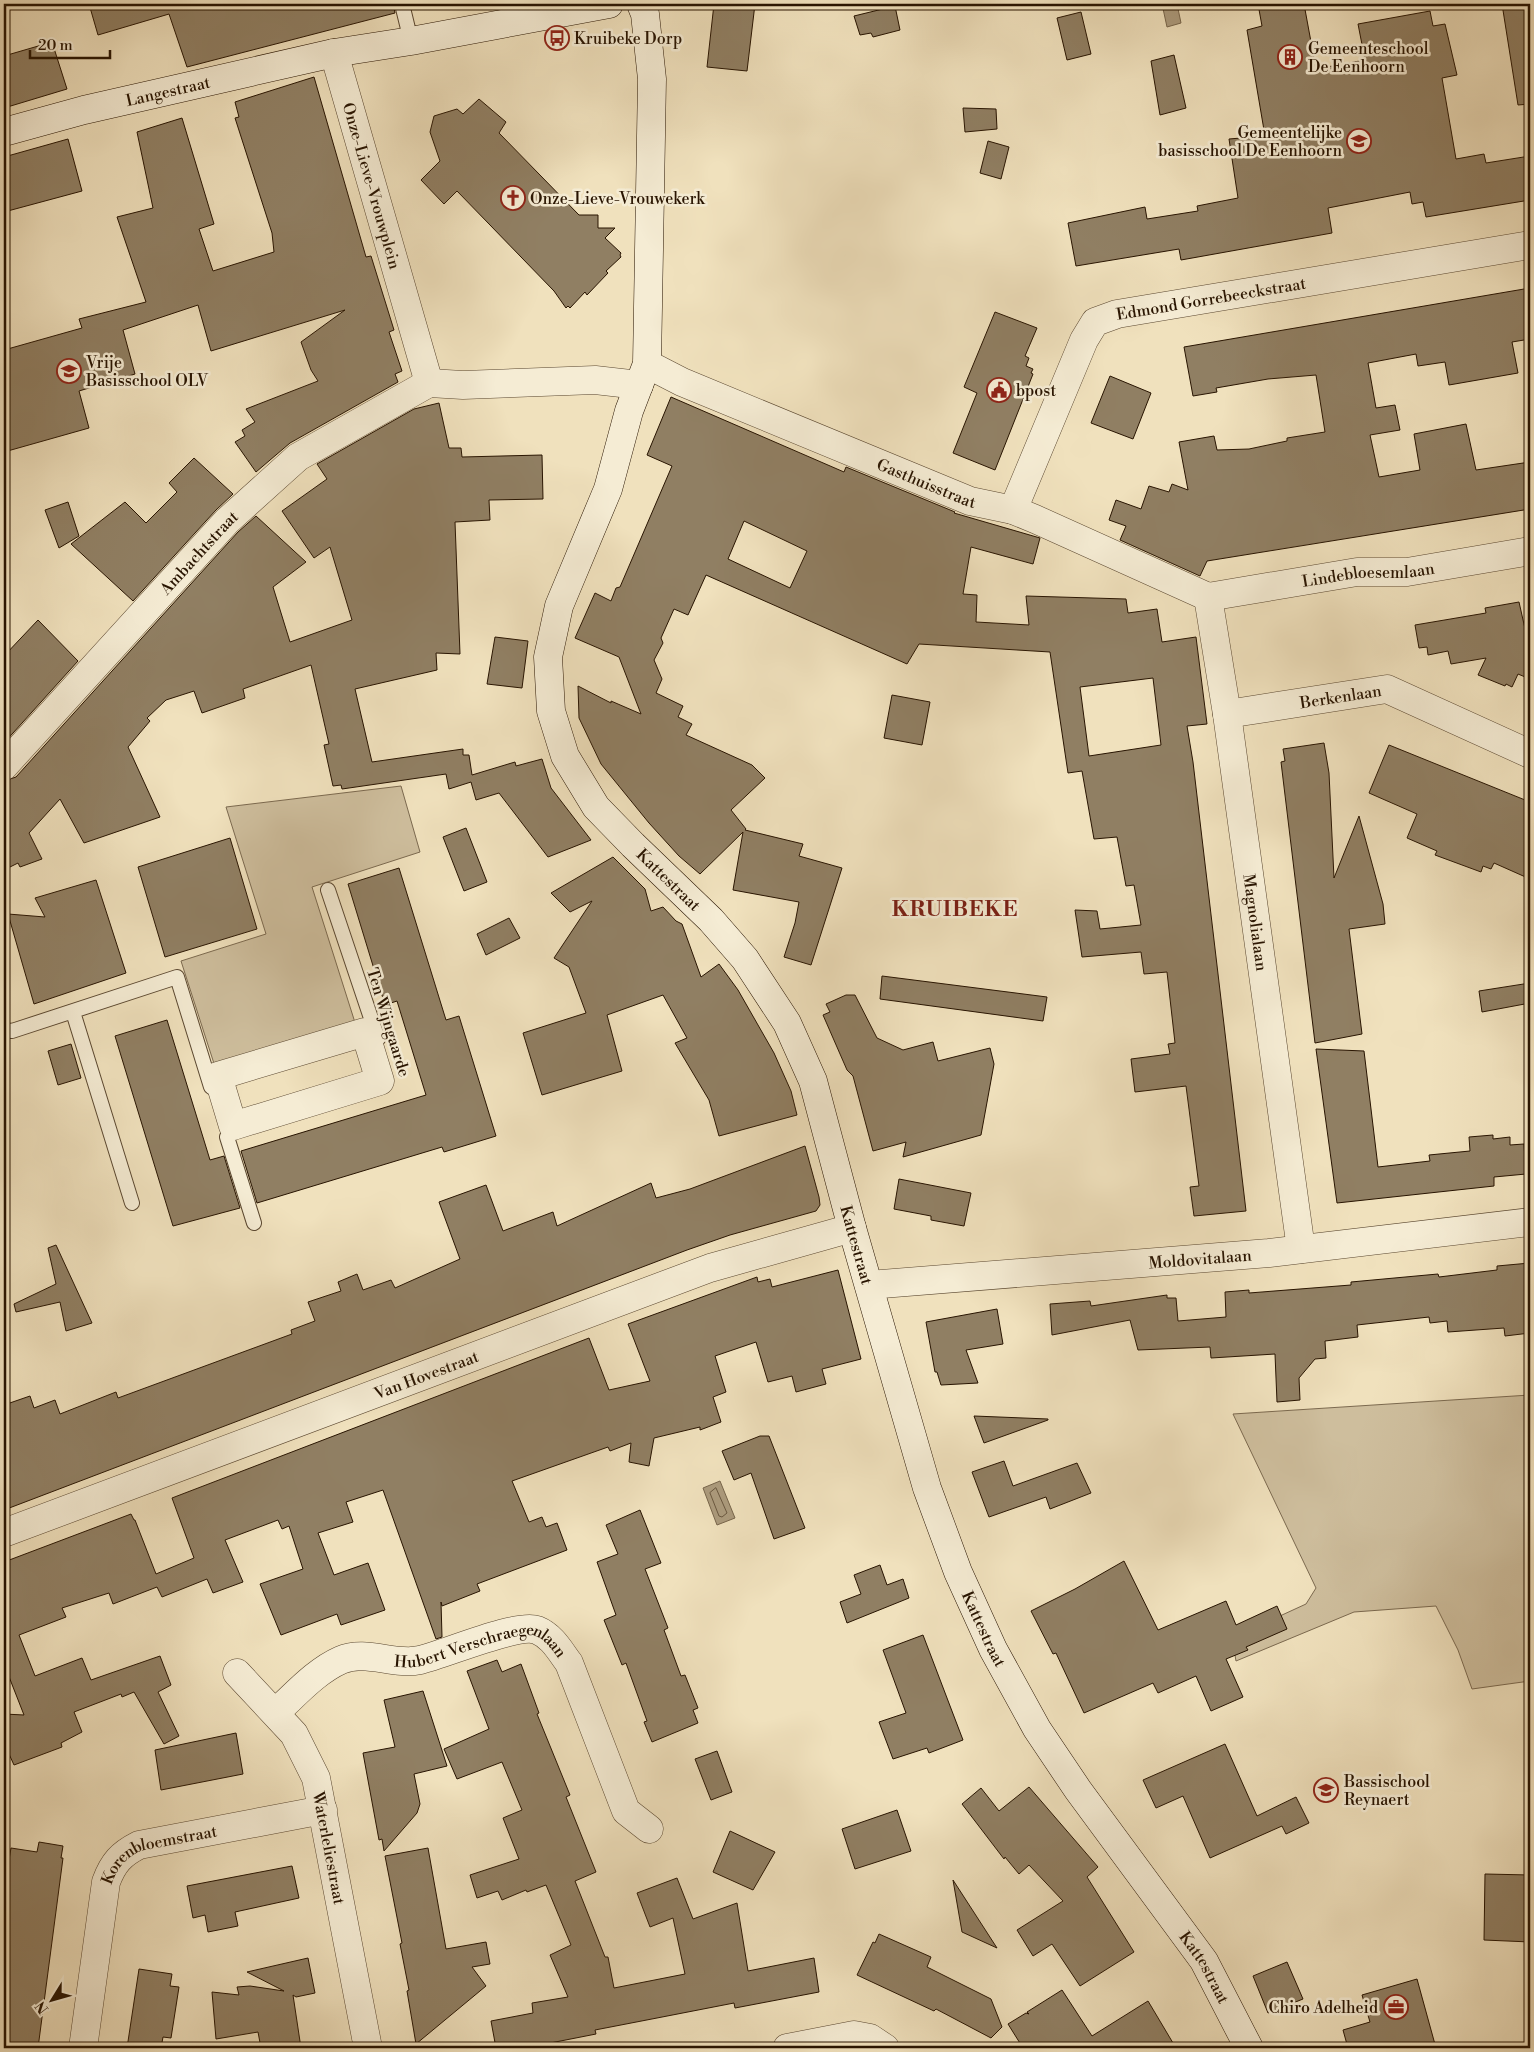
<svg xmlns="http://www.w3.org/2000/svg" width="1534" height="2052" font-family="'Libre Bodoni',serif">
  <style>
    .green { fill: #cebe9d; stroke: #7b694f }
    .water { fill: #ac9b7d; stroke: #77654b }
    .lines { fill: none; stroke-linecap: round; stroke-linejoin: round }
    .shore { stroke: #6a583f; stroke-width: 1 }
    .building { fill: #907f63; stroke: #281401; fill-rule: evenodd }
    .lane-casing { stroke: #5a4730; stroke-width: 16 }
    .street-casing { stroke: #5a4730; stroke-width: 29 }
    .secondary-casing { stroke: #281401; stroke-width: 29 }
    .lane { stroke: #f5ecd4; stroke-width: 14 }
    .street { stroke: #f5ecd4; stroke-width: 28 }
    .secondary { stroke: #f5ecd4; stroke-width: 28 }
    .labels { text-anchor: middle; stroke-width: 5; stroke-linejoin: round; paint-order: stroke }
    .poi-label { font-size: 16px; fill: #281401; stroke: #f5ecd4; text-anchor: start }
    .street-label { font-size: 16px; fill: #281401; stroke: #f5ecd4 }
    .district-label { font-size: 21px; font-weight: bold; letter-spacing: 1px; fill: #7a1f14; stroke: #f5ecd4 }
  </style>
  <rect width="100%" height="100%" fill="#f0e1bd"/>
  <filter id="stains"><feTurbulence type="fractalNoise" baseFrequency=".004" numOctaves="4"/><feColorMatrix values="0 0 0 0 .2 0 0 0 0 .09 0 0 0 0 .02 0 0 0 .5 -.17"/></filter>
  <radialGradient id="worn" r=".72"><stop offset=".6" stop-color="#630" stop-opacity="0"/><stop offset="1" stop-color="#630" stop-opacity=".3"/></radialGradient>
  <!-- green -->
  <path class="green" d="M401 786 420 852 312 887 358 1032 218 1076 181 961 266 934 226 807Z
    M1530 1395V1681L1472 1689 1458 1650 1436 1606 1354 1612 1236 1661 1232 1638 1306 1604 1316 1588 1233 1414Z"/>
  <!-- water -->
  <path class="water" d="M1162 4H1177L1181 23 1167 27Z
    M720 1481 735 1518 717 1525 703 1488Z"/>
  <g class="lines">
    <!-- shore -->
    <path class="shore" d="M716 1488 727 1513 722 1517 719 1516 710 1493Z"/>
  </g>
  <!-- building -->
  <path class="building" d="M89 4H393L395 13 187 67 169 14 98 35Z
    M714 4H755L747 71 707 67Z
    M1258 4H1304L1316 69 1365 60 1358 24 1430 11 1433 26 1445 24 1457 75 1442 78 1456 159 1484 154 1486 163 1530 156V200L1426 217 1423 202 1412 204 1410 192 1328 208 1332 233 1181 260 1179 249 1076 266 1068 223 1145 207 1147 219 1198 211 1197 206 1238 198 1229 139 1265 136 1247 30 1262 26Z
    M1502 4H1530V104L1518 105Z
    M895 6 900 30 873 37 871 33 860 35 854 16Z
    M1081 12 1091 54 1067 60 1057 18Z
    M52 42 67 89 4 108V56Z
    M1174 55 1186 108 1160 115 1151 61Z
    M314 77 366 257 371 256 394 330 389 332 402 371 395 374 398 382 290 443 256 472 235 442 245 436 242 430 255 422 246 409 318 381 311 370 301 342 345 310 211 351 198 305 123 330 135 374 79 391 89 428 4 452V350L82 328 79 319 146 302 117 217 153 208 137 132 182 118 214 224 199 229 213 271 274 252 272 233 235 118 239 117 235 102Z
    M479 99 506 122 499 133 579 215H598V228H615L605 238 621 253 620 255 621 257 606 271 608 273 587 295 585 292 570 308 568 306 566 308 554 291 457 191 444 204 421 180 440 161 430 132 434 116 457 109 463 114Z
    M963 108 996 109 997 129 965 132Z
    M68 139 82 191 4 212V157Z
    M988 141 1009 147 1001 179 980 173Z
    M1530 288V339L1512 342 1518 373 1449 385 1445 362 1418 366 1416 354 1368 363 1376 408 1395 405 1400 430 1370 435 1379 477 1420 470 1414 434 1466 424 1476 470 1530 462V509L1207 561 1200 576 1120 540 1126 526 1109 520 1116 500 1141 509 1149 486 1169 492 1172 484 1188 490 1179 442 1214 436 1217 450 1249 449 1287 441V438L1325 432 1316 375 1268 379 1216 388 1217 392 1193 396 1184 347Z
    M995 312 1037 328 1025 356 1029 358 1026 366 1033 369 1031 373 1033 374 995 470 953 453 977 393 964 387Z
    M1110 376 1151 393 1133 439 1091 423Z
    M671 397 844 472 846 467 955 512 954 513 1040 538 1033 564 971 547 963 594 977 595 976 622 1029 625 1026 596 1126 599 1128 613 1157 609 1162 642 1196 637 1207 724 1187 726 1193 762 1246 1211 1194 1216 1190 1187 1199 1186 1186 1086 1135 1092 1131 1059 1170 1054 1168 1044 1175 1043 1167 972 1144 974 1141 952 1082 957 1075 910 1097 911 1100 929 1141 925 1134 885 1126 886 1117 837 1094 839 1082 771 1068 773 1050 652 919 644 907 664 706 575 688 615 674 609 661 638 663 643 654 660 662 679 656 693 683 706 678 717 692 724 686 735 752 765 765 778 731 810 746 829 745 830 803 844 799 856 842 868 811 965 784 957 795 923 799 902 733 890 743 832 700 874 679 856 649 823 601 764 579 718 578 686 611 703V701L641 714 619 657 575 638 595 593 611 601 616 588 620 587 672 466 647 455ZM744 521 807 551 790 588 728 559ZM1153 678 1161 745 1089 756 1080 687Z
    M439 403 449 448H461L462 457 542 455 543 499 489 500 490 520 455 522 460 654 436 653 437 670 355 689 372 762 463 749V755H469L472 775 515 762 516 766 542 759 551 788 591 840 548 857 499 793 476 800 471 782 449 789 446 774 342 789 341 785 333 786 324 745 329 744 311 665 243 689 245 698 202 713 194 691 166 700 147 718 150 721 128 747 160 817 84 843 60 799 29 833 42 859 20 867 18 863 4 870V781L16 777 238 532 256 516 306 562 273 587 290 642 352 620 330 547 314 558 282 511 327 479 317 464 414 409Z
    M194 458 233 494 216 510 133 601 71 544 125 502 146 523 177 492 169 483Z
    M68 502 79 536 59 548 45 510Z
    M1519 602 1530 651V679L1518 674 1512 687 1506 684 1505 686 1478 675 1486 658 1451 664 1448 651 1428 655 1427 647 1419 648 1415 625 1486 613 1485 608Z
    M38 620 78 661 4 743V656Z
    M495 637 528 641 522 688 487 684Z
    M892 695 930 702 922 745 884 738Z
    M1324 743 1329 773 1334 878 1359 816 1383 904 1385 924 1349 929 1362 1034 1315 1043 1281 762 1285 761 1283 749Z
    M1389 745 1530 802V879L1494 863 1491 869 1483 866 1481 872 1435 855 1437 851 1407 838 1417 814 1369 793Z
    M466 828 487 882 464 891 443 837Z
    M230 838 257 929 165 957 138 867Z
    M613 857 645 889 651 911 663 907 676 921 682 924 701 977 719 964 738 990 774 1053 791 1091 797 1115 719 1136 709 1100 675 1043 687 1038 663 995 607 1015 622 1071 542 1095 523 1033 586 1013 569 967 554 958 592 901 570 912 551 893Z
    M399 868 446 1020 459 1016 496 1136 444 1152 442 1147 257 1203 241 1151 426 1095 397 1001 385 1005 348 884Z
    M96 880 126 973 34 1004 8 914 45 917 35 898Z
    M509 918 520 938 486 955 477 934Z
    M882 976 1047 997 1043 1021 880 999Z
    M1530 983V1003L1482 1012 1479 991Z
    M846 995H855L877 1038 903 1050 933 1042 938 1061 990 1048 994 1064 981 1135 903 1157 906 1142 873 1151 853 1076 847 1070 823 1015 830 1012 826 1004Z
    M167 1020 210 1160 224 1156 240 1208 173 1226 115 1036Z
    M71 1044 81 1078 58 1085 48 1051Z
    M1316 1049 1364 1051 1378 1167 1430 1161 1429 1155 1470 1151 1469 1137 1493 1135V1139L1510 1137V1145L1524 1144 1526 1174 1494 1177V1186L1337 1203Z
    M805 1146 819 1197 820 1205 816 1211 730 1235 687 1250 4 1510V1405L30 1396 34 1408 55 1400 60 1414 116 1392 118 1398 292 1334 291 1330 315 1321 308 1302 341 1291 338 1282 357 1274 363 1290 391 1280 395 1288 460 1259 439 1202 486 1185 503 1231 553 1212 557 1226 651 1183 656 1198 690 1189Z
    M899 1179 971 1193 964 1226 931 1220V1216L894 1209Z
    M56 1245 92 1323 66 1331 60 1302 16 1312 14 1304 56 1284 48 1248Z
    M1530 1263V1333L1505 1336 1504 1328 1448 1332 1447 1321 1430 1323 1429 1317 1357 1325 1358 1337 1325 1341 1326 1358 1315 1359 1299 1378 1300 1400 1277 1402 1275 1354 1211 1358 1210 1347 1138 1350 1130 1320 1052 1335 1050 1304 1090 1301 1091 1306 1167 1295V1298H1176L1178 1321 1226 1317 1225 1292 1249 1290V1293L1351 1285V1282L1438 1274 1439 1277 1497 1270V1266Z
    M838 1270 861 1359 822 1369 826 1384 796 1392 792 1376 768 1382 756 1342 715 1356 726 1392 713 1397 721 1422 700 1430V1427L654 1438 649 1466 629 1462 631 1443 610 1451 608 1447 512 1481 529 1522 542 1517 546 1527 557 1523 567 1550 477 1584 480 1591 442 1606 441 1602 442 1637 436 1639 383 1490 346 1502 353 1522 318 1533 334 1575 368 1563 385 1610 341 1625 337 1614 281 1635 260 1584 303 1569 289 1526 282 1529 278 1520 225 1540 243 1582 213 1593 207 1579 162 1597 157 1587 113 1604 109 1593 62 1608 66 1617 19 1635 35 1676 82 1658 91 1680 160 1656 171 1685 158 1692 179 1736 164 1744 134 1692 122 1697 121 1694 74 1712 82 1732 61 1743 62 1747 14 1765 4 1743V1714L24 1715 4 1664V1562L131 1514 134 1520H135L156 1574 194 1558 172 1498 589 1338 609 1390 650 1381 628 1324 757 1277 758 1282 770 1279 772 1287Z
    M997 1309 1003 1344 966 1350 978 1383 941 1385 937 1372H935L926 1322Z
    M974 1416 1048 1419V1420L984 1443Z
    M760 1436H769L805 1528 774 1539 751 1473 734 1480 722 1451Z
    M1004 1461 1013 1486 1077 1463 1091 1493 1050 1509 1046 1497 989 1517 972 1472Z
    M640 1510 661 1563 645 1569 668 1628 664 1630 681 1676 685 1675 698 1708 693 1710 698 1723 652 1742 644 1722 647 1721 626 1663 622 1665 604 1620 616 1615 597 1562 618 1554 606 1525Z
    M1124 1561 1158 1630 1226 1601 1236 1625 1277 1606 1287 1629 1246 1647 1248 1650 1226 1659 1243 1697 1211 1711 1196 1676 1158 1693 1153 1683 1084 1713 1056 1653 1053 1654 1031 1611 1075 1589Z
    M880 1565 887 1585 903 1579 909 1598 847 1623 840 1602 861 1594 854 1575Z
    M923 1635 963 1740 929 1753 927 1748 893 1759 879 1722 906 1713 883 1650Z
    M497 1660 502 1672 521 1664 539 1713 537 1714 570 1795 566 1797 596 1872 575 1881 605 1957H608L614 1988 685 1974 673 1918 650 1927 637 1893 677 1878 693 1919 737 1903 748 1971 814 1958 819 1992 735 2008 734 2003 657 2018 595 2030 596 2034 525 2048H496L491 2021 533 2013 532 2003 568 1997 550 1955 571 1945 546 1885 527 1892 526 1890 502 1900 498 1891 477 1898 470 1875 519 1859 503 1818 522 1810 502 1762 457 1779 444 1749 489 1729 467 1671Z
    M423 1691 447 1766 414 1774 420 1804 417 1813 384 1851 382 1839 379 1840 363 1753 395 1747 384 1700Z
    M236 1733 243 1774 161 1790 155 1750Z
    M1225 1744 1257 1816 1296 1797 1309 1823 1286 1834 1282 1826 1210 1858 1183 1796 1156 1808 1143 1780Z
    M717 1751 732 1792 711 1800 695 1759Z
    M1029 1787 1098 1867 1087 1877 1134 1952 1080 1986 1052 1944 1033 1956 1017 1930 1063 1901 1029 1865 1019 1874 1005 1857 1004 1859 962 1804 981 1788 999 1811Z
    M897 1810 911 1851 855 1869 842 1829Z
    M730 1831 775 1852 753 1890 713 1872Z
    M39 1842 63 1846 61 1858H63L38 2048H4V1878H6L11 1848 37 1852Z
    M428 1848 446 1949 486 1942 490 1964 472 1967 486 1986 416 2044 407 1991 409 1990 400 1944 402 1943 385 1856Z
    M292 1866 299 1898 235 1912 238 1926 208 1932 205 1915 193 1918 187 1886Z
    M1485 1874 1530 1875V1942L1484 1940Z
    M953 1880 997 1948 962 1932Z
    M879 1934 931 1957 927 1967 991 1999 1002 2027 991 2038 936 2009 934 2011 857 1975 873 1942 875 1943Z
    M308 1958 315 1993 296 1997 293 1995 301 2048H261L258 2032 216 2039 212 1992 239 1995 237 1987 250 1986 284 1991 247 1972Z
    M1287 1962 1303 1999 1268 2013 1253 1976Z
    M139 1969 172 1974 170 1986 179 1987 171 2038 163 2037 161 2048H127Z
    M1417 1979 1436 2048H1348L1343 2030 1370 2022 1362 1995Z
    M1062 1990 1092 2036 1148 2001 1176 2048H1023L1008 2024 1026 2013 1029 2014 1027 2012Z"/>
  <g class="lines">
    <defs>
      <path id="lane" d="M402 4 411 41
        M328 890 378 1039
        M73 1012 132 1203
        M4 1030 12 1031 177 977 211 1087
        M227 1137 254 1223"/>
      <g id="street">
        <path id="s1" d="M334 53 429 383"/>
        <path id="s2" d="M647 364 682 382 970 501 1013 510 1035 519 1208 597"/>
        <path d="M429 383 463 385 595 380 639 385"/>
        <path id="s3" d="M1013 510 1084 340 1095 322 1117 314 1530 245"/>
        <path id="s4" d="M1208 597 1227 714 1301 1249"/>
        <path id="s5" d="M1208 597 1357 572H1407L1530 551"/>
        <path id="s6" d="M1227 714 1387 689 1530 754"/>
        <path id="s7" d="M4 766 227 521 298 457 429 383"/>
        <path d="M365 1032 380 1081 233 1126 218 1076Z"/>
        <path id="s8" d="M869 1285 1269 1253 1530 1222"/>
        <path id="s9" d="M4 1533 710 1268 852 1228"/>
        <path id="s10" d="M237 1673 294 1734 316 1778 368 2048"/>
        <path id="s11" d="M276 1712C296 1694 316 1671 341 1660 366 1649 394 1666 420 1660 446 1654 516 1623 537 1630 552 1636 560 1651 569 1663L626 1811 649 1829"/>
        <path id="s12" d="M83 2048 106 1882C113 1863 121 1854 139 1845L323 1810"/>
        <path d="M787 2048 854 2035 870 2038 885 2048"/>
      </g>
      <g id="secondary">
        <path id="s13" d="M641 4 645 14 652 79 647 364 629 411 608 489 559 606 548 657 551 711 565 756 596 807 633 845 711 920 745 959 787 1023 813 1081 852 1228 927 1488 958 1572 993 1649 1037 1729 1078 1790 1204 1961 1249 2048"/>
        <path id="s14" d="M4 132 84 110 334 53 411 41 609 4"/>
      </g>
    </defs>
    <!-- lane casing -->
    <use href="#lane" class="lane-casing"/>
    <!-- street casing -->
    <use href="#street" class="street-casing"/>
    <!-- secondary casing -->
    <use href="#secondary" class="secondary-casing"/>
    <!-- lane -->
    <use href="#lane" class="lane"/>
    <!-- street -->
    <use href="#street" class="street"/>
    <!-- secondary -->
    <use href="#secondary" class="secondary"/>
  </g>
  <!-- icons -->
  <defs>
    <symbol id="bus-ring" viewBox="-11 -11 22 22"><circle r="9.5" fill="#f5ecd4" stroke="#8f2418" stroke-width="1.5"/><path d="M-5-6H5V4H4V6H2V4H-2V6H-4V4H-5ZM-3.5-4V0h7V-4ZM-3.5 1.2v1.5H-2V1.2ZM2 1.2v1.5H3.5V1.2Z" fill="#8f2418"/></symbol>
    <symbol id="building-ring" viewBox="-11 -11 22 22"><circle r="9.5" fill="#f5ecd4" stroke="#8f2418" stroke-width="1.5"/><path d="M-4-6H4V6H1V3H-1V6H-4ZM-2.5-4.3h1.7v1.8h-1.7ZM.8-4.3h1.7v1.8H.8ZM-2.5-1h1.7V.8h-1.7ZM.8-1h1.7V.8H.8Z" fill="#8f2418"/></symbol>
    <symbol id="school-ring" viewBox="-11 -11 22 22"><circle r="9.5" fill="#f5ecd4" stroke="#8f2418" stroke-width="1.5"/><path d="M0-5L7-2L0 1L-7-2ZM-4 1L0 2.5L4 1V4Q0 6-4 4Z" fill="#8f2418"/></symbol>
    <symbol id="church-ring" viewBox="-11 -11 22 22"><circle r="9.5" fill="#f5ecd4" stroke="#8f2418" stroke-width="1.5"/><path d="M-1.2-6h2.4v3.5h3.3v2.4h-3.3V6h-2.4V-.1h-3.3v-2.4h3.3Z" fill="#8f2418"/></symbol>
    <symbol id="civic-ring" viewBox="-11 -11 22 22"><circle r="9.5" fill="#f5ecd4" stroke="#8f2418" stroke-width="1.5"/><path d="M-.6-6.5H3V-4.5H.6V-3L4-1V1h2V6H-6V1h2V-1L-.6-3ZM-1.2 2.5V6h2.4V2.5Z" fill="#8f2418"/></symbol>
    <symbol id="office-ring" viewBox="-11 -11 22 22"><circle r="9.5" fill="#f5ecd4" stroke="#8f2418" stroke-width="1.5"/><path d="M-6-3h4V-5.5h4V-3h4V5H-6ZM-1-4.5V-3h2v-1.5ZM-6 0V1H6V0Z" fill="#8f2418"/></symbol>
  </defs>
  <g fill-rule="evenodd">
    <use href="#bus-ring" x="543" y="24" width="28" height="28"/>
    <use href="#building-ring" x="1276" y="43" width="28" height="28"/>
    <use href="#school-ring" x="1345" y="127" width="28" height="28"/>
    <use href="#church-ring" x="499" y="184" width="28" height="28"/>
    <use href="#school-ring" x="55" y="357" width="28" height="28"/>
    <use href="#civic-ring" x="985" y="376" width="28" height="28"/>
    <use href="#school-ring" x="1312" y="1776" width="28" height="28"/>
    <use href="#office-ring" x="1382" y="1993" width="28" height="28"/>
  </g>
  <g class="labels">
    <!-- poi labels -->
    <g class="poi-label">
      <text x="574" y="44">Kruibeke Dorp</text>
      <text x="1308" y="54">Gemeenteschool<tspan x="1308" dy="18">De Eenhoorn</tspan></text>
      <text x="1342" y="138" text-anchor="end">Gemeentelijke<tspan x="1342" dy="18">basisschool De Eenhoorn</tspan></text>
      <text x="530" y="204">Onze-Lieve-Vrouwekerk</text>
      <text x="86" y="368">Vrije<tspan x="86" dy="18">Basisschool OLV</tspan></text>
      <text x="1016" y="396">bpost</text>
      <text x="1344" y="1787">Bassischool<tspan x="1344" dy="18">Reynaert</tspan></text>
      <text x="1378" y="2013" text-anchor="end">Chiro Adelheid</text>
    </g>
    <!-- street labels -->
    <g class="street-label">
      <text dy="6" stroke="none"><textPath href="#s14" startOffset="169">Langestraat</textPath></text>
      <text dy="6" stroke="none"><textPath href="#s1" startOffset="138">Onze-Lieve-Vrouwplein</textPath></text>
      <text dy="6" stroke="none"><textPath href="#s3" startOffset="324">Edmond Gorrebeeckstraat</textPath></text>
      <text dy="6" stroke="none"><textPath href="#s2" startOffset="304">Gasthuisstraat</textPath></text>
      <text dy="6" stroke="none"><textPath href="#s7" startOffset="289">Ambachtstraat</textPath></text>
      <text dy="6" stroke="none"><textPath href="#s5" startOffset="162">Lindebloesemlaan</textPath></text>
      <text dy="6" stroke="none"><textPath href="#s6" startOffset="115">Berkenlaan</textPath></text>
      <text dy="6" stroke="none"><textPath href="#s13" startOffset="935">Kattestraat</textPath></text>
      <text dy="6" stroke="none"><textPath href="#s4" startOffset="329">Magnolialaan</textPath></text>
      <text transform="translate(389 1022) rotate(73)" y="6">Ten Wijngaarde</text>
      <text dy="6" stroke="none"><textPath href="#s13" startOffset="1355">Kattestraat</textPath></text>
      <text dy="6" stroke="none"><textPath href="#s8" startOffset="332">Moldovitalaan</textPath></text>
      <text dy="6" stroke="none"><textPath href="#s9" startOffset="451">Van Hovestraat</textPath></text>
      <text dy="6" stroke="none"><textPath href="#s13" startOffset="1760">Kattestraat</textPath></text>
      <text dy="6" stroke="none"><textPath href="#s11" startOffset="230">Hubert Verschraegenlaan</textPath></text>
      <text dy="6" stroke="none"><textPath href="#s10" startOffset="204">Waterleliestraat</textPath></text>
      <text dy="6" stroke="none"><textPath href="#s12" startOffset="232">Korenbloemstraat</textPath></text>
      <text dy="6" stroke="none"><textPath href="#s13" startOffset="2165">Kattestraat</textPath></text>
    </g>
    <!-- district labels -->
    <g class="district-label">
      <text x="955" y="916">KRUIBEKE</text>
    </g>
  </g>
  <!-- margin -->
  <rect width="1534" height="2052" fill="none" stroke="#f0e1bd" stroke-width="20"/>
  <rect x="5" y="5" width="1524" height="2042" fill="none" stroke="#281401" stroke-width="2.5"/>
  <rect x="10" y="10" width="1514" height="2032" fill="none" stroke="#281401"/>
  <!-- north arrow -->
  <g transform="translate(52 2000) rotate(233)" stroke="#f5ecd4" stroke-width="4" paint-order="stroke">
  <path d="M0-4L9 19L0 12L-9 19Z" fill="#281401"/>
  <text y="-8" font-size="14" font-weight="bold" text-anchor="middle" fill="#281401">N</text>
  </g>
  <!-- scale -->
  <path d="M30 50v8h80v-8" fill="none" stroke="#281401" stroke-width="2.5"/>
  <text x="38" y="50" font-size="15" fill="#281401" stroke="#f5ecd4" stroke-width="4" paint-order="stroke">20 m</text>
  <rect width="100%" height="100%" filter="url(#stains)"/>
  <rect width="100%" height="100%" fill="url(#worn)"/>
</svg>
